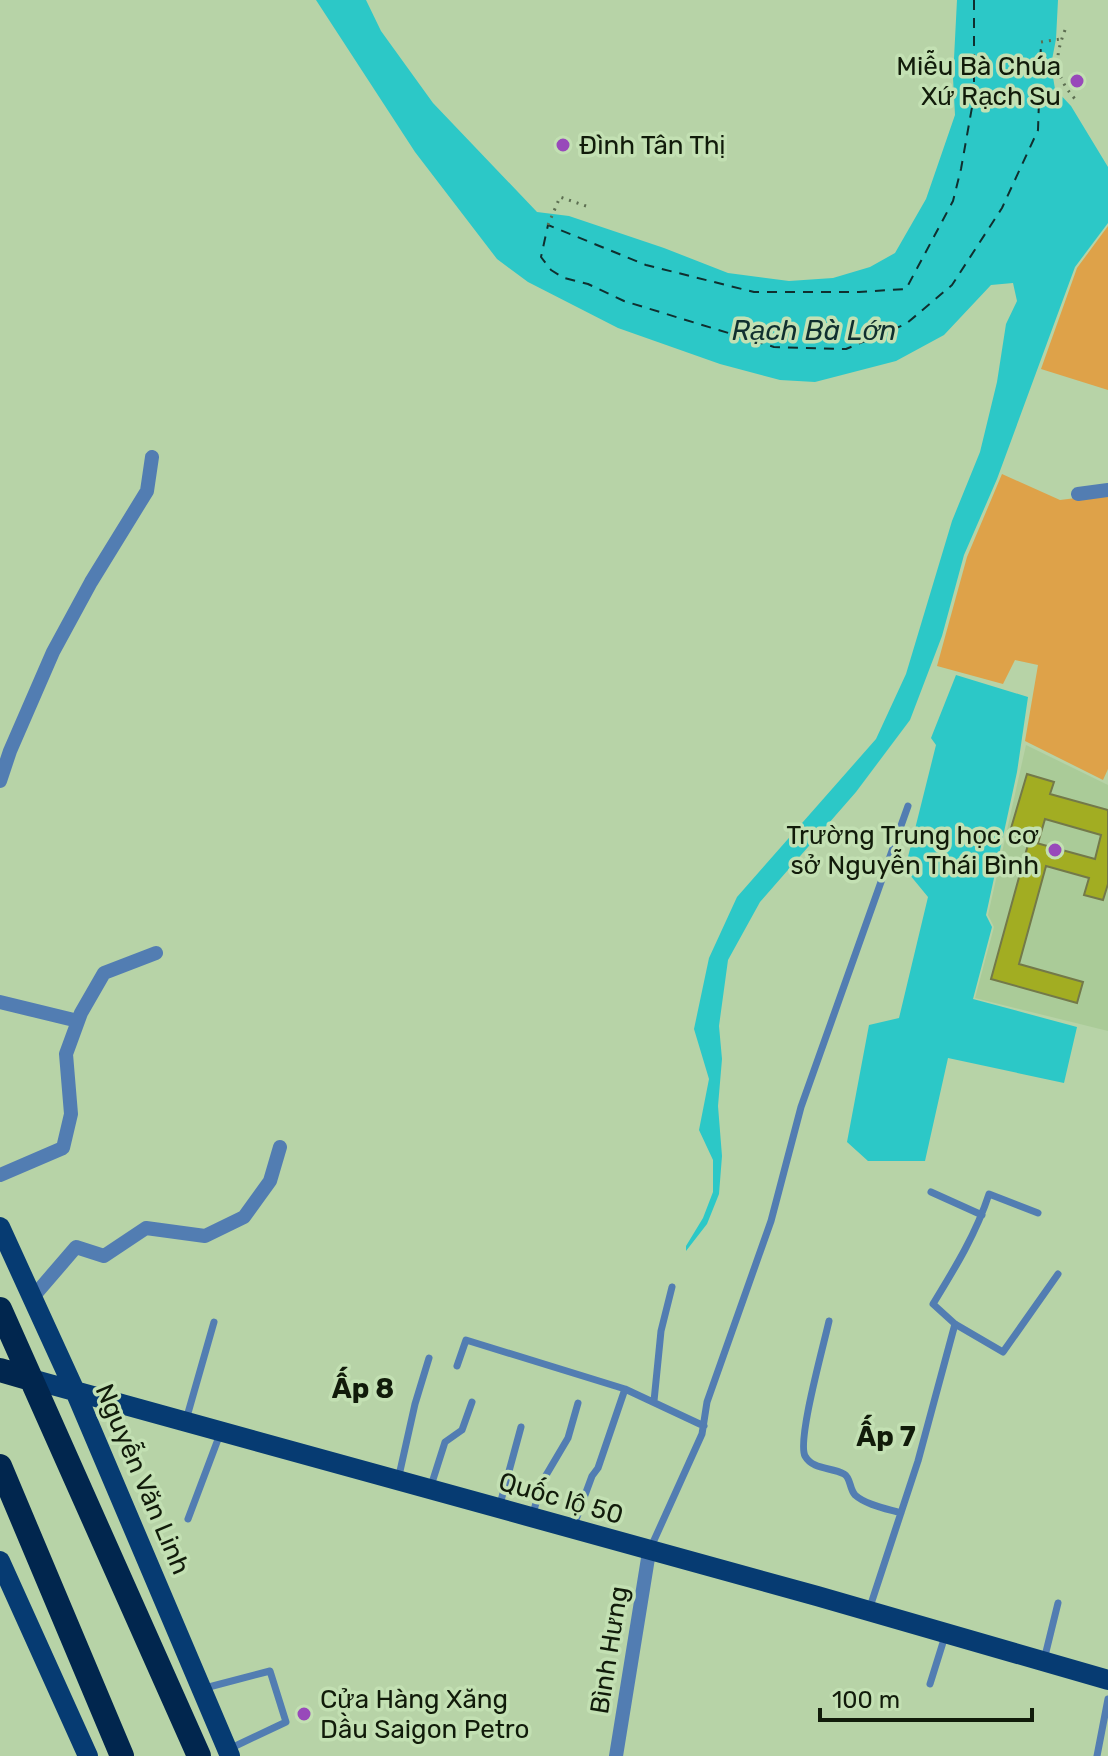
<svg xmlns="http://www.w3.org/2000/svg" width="1108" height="1756" font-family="Rubik,sans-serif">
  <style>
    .built { fill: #aacb98 }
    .green { fill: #dea249 }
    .water { fill: #2cc8c7 }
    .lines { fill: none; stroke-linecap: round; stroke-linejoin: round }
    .ferry { stroke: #102f2f; stroke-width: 2; stroke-dasharray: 10 8; stroke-linecap: butt }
    .building { fill: #a2ad22; stroke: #737949; stroke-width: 2 }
    .path { stroke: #5c6e51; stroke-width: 3; stroke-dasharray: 2 6; stroke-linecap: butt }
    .lane { stroke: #527db2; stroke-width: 7 }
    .street { stroke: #527db2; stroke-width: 14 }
    .primary { stroke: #063b72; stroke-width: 20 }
    .highway { stroke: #01264e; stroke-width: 24 }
    .poi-dot { fill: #9849ba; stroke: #c3e0b3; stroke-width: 3 }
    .labels { text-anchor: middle; stroke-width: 7; stroke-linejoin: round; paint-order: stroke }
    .poi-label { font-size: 26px; fill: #111b0a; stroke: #c3e0b3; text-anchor: end }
    .street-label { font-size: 26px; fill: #111b0a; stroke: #c3e0b3 }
    .water-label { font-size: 28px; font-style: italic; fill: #102f2f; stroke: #c3e0b3 }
    .neighbourhood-label { font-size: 28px; font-weight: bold; fill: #111b0a; stroke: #c3e0b3 }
  </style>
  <rect width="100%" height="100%" fill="#b7d3a7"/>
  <!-- built -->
  <path class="built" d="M1026 745 1108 785V1031L975 998 994 927 988 915Z"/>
  <!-- green -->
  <path class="green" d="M1108 226V390L1041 369 1077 268Z
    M1002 474 1060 500 1108 494V769L1103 780 1025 741 1038 665 1015 660 1003 684 937 666 967 557Z"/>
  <!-- water -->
  <path class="water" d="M316 0H366L381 31 433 103 537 212 569 216 664 248 728 273 789 281 833 278 870 267 895 253 926 199 955 115 953 78 957 0H1058L1056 39 1051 65 1055 89 1071 106 1108 167V223L1075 267 997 479 964 555 942 636 910 720 856 792 760 902 728 960 719 1026 722 1059 718 1106 722 1156 719 1194 707 1224 686 1251V1246L703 1218 713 1192V1160L699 1130 709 1079 694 1029 709 958 737 897 876 739 906 674 952 521 980 452 997 382 1006 324 1017 301 1013 283 991 285 944 335 896 361 815 382 780 380 720 364 618 328 528 282 497 259 415 152Z
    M956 675 1028 697 1017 772 986 915 992 927 973 999 1077 1027 1064 1083 948 1058 925 1161H868L847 1142 869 1025 899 1018 928 897 905 869 936 745 931 738Z"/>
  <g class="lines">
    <!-- ferry -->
    <path class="ferry" d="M974 0V96L961 169 953 201 906 289 859 292H754L646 265 548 225 541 257 551 270 564 278 588 284 624 301 774 347 846 349 906 324 952 285 1002 208 1038 130 1041 42"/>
  </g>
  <!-- building -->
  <path class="building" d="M1027 774 1054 782 1050 794 1108 810V884L1103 900 1084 895 1089 878 1046 866 1019 964 1083 982 1077 1003 991 979 1029 841 1095 859 1101 835 1045 819 1038 843 1009 835Z"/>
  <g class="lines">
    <!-- path -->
    <path class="path" d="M1065 30C1054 59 1054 75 1075 99
      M1041 42 1061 39
      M548 225 560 197 589 207"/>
    <!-- lane -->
    <path class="lane" d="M931 1192 982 1215
      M1038 1213 989 1194C976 1234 955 1268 933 1304L955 1324 1003 1352 1058 1274
      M829 1321C824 1344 797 1440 805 1456 813 1470 831 1467 844 1474 851 1478 849 1488 855 1495 866 1505 888 1509 901 1513
      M457 1366 466 1340 625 1389 704 1426
      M654 1401 661 1331 672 1287
      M186 1420 214 1322
      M398 1480 415 1404 429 1358
      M430 1489 445 1442 462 1430 472 1402
      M499 1508 521 1427
      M532 1517 542 1482 568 1438 578 1403
      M188 1519 220 1434
      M574 1525 592 1476 598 1468 625 1389
      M651 1547 702 1434 707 1402 771 1221 801 1107 908 806
      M869 1610 918 1461 955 1324
      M1044 1660 1058 1603
      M930 1684 945 1636
      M205 1688 270 1671 286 1722 229 1749
      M1097 1756 1108 1699"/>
    <!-- street -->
    <path class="street" d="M1078 494 1108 490
      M0 781 10 751 53 652 91 582 147 491 152 457
      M0 1002 78 1021
      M0 1175 63 1148 71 1114 66 1054 81 1013 104 973 156 953
      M33 1297 76 1247 104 1256 146 1228 205 1236 244 1217 270 1181 280 1147
      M616 1756 649 1552"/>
    <!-- primary -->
    <path class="primary" d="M0 1227 75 1391 230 1756
      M31 1379 817 1596 1108 1680
      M0 1561 88 1756"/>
    <!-- highway -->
    <path class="highway" d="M0 1309 199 1756
      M0 1370 31 1379
      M0 1466 122 1756"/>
  </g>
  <!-- markers -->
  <g class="poi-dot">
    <circle cx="1077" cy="81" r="8"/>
    <circle cx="563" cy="145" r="8"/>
    <circle cx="1055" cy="850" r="8"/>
    <circle cx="304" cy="1714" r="8"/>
  </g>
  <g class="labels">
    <!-- poi labels -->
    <g class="poi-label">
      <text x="1061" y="75">Miễu Bà Chúa<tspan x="1061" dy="30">Xứ Rạch Su</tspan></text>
      <text x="579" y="154" text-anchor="start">Đình Tân Thị</text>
      <text x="1039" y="844">Trường Trung học cơ<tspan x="1039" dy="30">sở Nguyễn Thái Bình</tspan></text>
      <text x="320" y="1708" text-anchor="start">Cửa Hàng Xăng<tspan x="320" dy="30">Dầu Saigon Petro</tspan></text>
    </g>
    <!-- street labels -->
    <g class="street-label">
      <text transform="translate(143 1479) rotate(67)" y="9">Nguyễn Văn Linh</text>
      <text transform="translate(561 1498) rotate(16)" y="9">Quốc lộ 50</text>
      <text transform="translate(609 1650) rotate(-81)" y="9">Bình Hưng</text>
    </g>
    <!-- water labels -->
    <g class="water-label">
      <text x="814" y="340">Rạch Bà Lớn</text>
    </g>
    <!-- neighbourhood labels -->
    <g class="neighbourhood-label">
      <text x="363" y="1398">Ấp 8</text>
      <text x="886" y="1446">Ấp 7</text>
    </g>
  </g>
  <!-- scale -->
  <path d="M820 1708v12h212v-12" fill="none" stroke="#111b0a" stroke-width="4"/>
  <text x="832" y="1708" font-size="24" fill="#111b0a" stroke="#c3e0b3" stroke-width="6" paint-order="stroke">100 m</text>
</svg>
